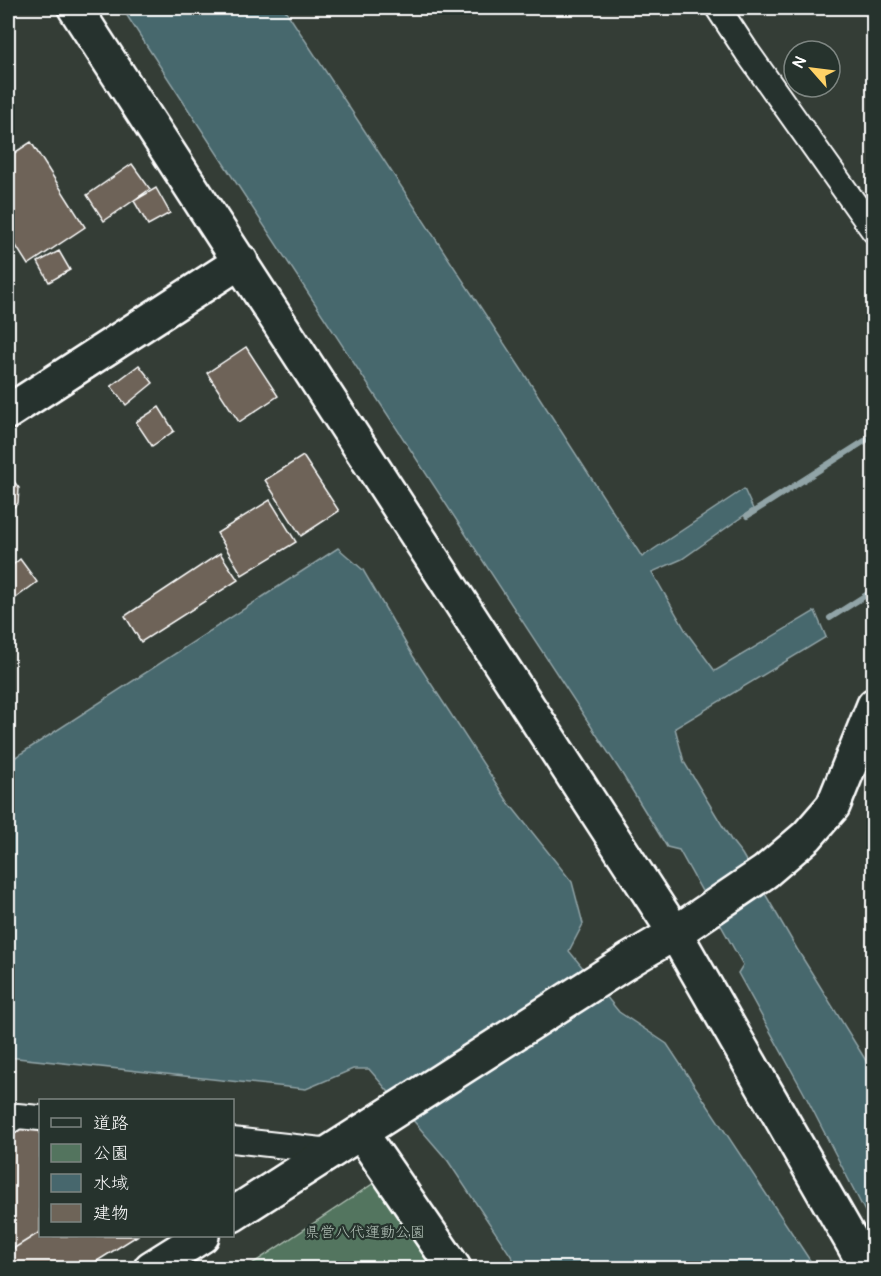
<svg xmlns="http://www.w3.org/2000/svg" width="881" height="1276" font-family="Pangolin,'Klee One',sans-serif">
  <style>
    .green { fill: #53745e; stroke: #a9baae; stroke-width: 1.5 }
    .water { fill: #47676d; stroke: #91a4a7; stroke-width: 1.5 }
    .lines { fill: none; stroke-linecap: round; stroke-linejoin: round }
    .stream { stroke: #91a4a7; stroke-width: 6 }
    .building { fill: #6e6458; stroke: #fff; stroke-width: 1.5 }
    .street-casing { stroke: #fff; stroke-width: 28 }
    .secondary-casing { stroke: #fff; stroke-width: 38 }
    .street { stroke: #26332d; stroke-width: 24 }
    .secondary { stroke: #26332d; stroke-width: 33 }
    .labels { text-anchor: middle; stroke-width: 4.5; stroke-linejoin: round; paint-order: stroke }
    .park-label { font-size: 15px; fill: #b2c0b7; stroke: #26332d }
  </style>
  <rect width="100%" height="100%" fill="#343d36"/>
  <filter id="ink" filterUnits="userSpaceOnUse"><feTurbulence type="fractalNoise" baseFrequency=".0167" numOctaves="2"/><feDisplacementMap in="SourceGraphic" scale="12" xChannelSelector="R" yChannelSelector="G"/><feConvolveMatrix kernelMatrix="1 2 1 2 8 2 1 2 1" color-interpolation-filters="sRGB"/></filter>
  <g filter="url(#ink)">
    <!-- green -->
    <path class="green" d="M374 1183 432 1268H246Z"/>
    <!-- water -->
    <path class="water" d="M122 8H284L525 375 642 557 744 489 753 509 682 559 652 572 687 633 715 671 815 611 826 637 675 728 684 762 731 840 742 854 797 949 873 1072V1227L804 1093 738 973 743 965 679 850 667 847 621 772Z
      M338 548 363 570 413 656 508 802 572 882 583 924 569 951 619 1012 667 1044 815 1268H519L448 1161 369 1069H353L306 1089 8 1057V762Z"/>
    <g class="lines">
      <!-- stream -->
      <path class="stream" d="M747 516 874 435
        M830 618 874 590"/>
    </g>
    <!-- building -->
    <path class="building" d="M31 142 85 227 28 265 8 233V157Z
      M132 164 150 189 104 221 87 195Z
      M156 188 170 213 148 225 134 201Z
      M59 251 70 270 49 282 38 262Z
      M246 347 278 396 239 422 207 373Z
      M139 365 153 383 126 405 111 386Z
      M159 407 174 431 152 446 136 422Z
      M303 456 339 511 301 536 265 480Z
      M8 475 10 476 19 488 18 503 8 513Z
      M270 500 296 542 242 575 217 533Z
      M220 553 238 580 141 642 125 616Z
      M20 559 37 582 13 600 8 592V569Z
      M26 1125 40 1127V1232L8 1252V1138Z
      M40 1232V1236H137L86 1268H8V1252Z"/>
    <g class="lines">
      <defs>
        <path id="street" d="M718 8 747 52 874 231
          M8 1122 17 1116 40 1118
          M232 1140 331 1151"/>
        <path id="secondary" d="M75 8 675 933 867 1268
          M8 412 241 261
          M361 1133 454 1268
          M232 1215 631 959 675 933 765 872 807 836 833 806 874 705
          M151 1268 202 1236"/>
      </defs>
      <!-- street casing -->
      <use href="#street" class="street-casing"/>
      <!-- secondary casing -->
      <use href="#secondary" class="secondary-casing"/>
      <!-- street -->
      <use href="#street" class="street"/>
      <!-- secondary -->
      <use href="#secondary" class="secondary"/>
    </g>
  </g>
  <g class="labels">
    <!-- park labels -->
    <g class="park-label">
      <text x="365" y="1237">県営八代運動公園</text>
    </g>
  </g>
  <!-- margin -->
  <rect width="881" height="1276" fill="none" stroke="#26332d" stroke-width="30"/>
  <rect x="15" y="15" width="851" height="1246" fill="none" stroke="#fff" stroke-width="2" filter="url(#ink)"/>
  <!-- legend -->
  <rect x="39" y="1099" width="195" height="138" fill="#26332d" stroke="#7d8581" stroke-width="1.5"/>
  <rect x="51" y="1118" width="30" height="9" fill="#26332d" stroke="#7d8581" stroke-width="1.5"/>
  <text x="93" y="1129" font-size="18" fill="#ffffff">道路</text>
  <rect x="51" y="1144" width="30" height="18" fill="#53745e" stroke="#7d8581" stroke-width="1.5"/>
  <text x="93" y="1159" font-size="18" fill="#ffffff">公園</text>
  <rect x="51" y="1174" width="30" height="18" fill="#47676d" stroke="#7d8581" stroke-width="1.5"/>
  <text x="93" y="1189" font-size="18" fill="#ffffff">水域</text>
  <rect x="51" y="1204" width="30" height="18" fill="#6e6458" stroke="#7d8581" stroke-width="1.5"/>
  <text x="93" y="1219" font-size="18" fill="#ffffff">建物</text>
  <!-- north arrow -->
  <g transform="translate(812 69) rotate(298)"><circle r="28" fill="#26332d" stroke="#7d8581" stroke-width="1.5"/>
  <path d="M0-4.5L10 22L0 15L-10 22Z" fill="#ffd166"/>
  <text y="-9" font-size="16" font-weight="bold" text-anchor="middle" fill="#ffffff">N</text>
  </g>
</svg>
